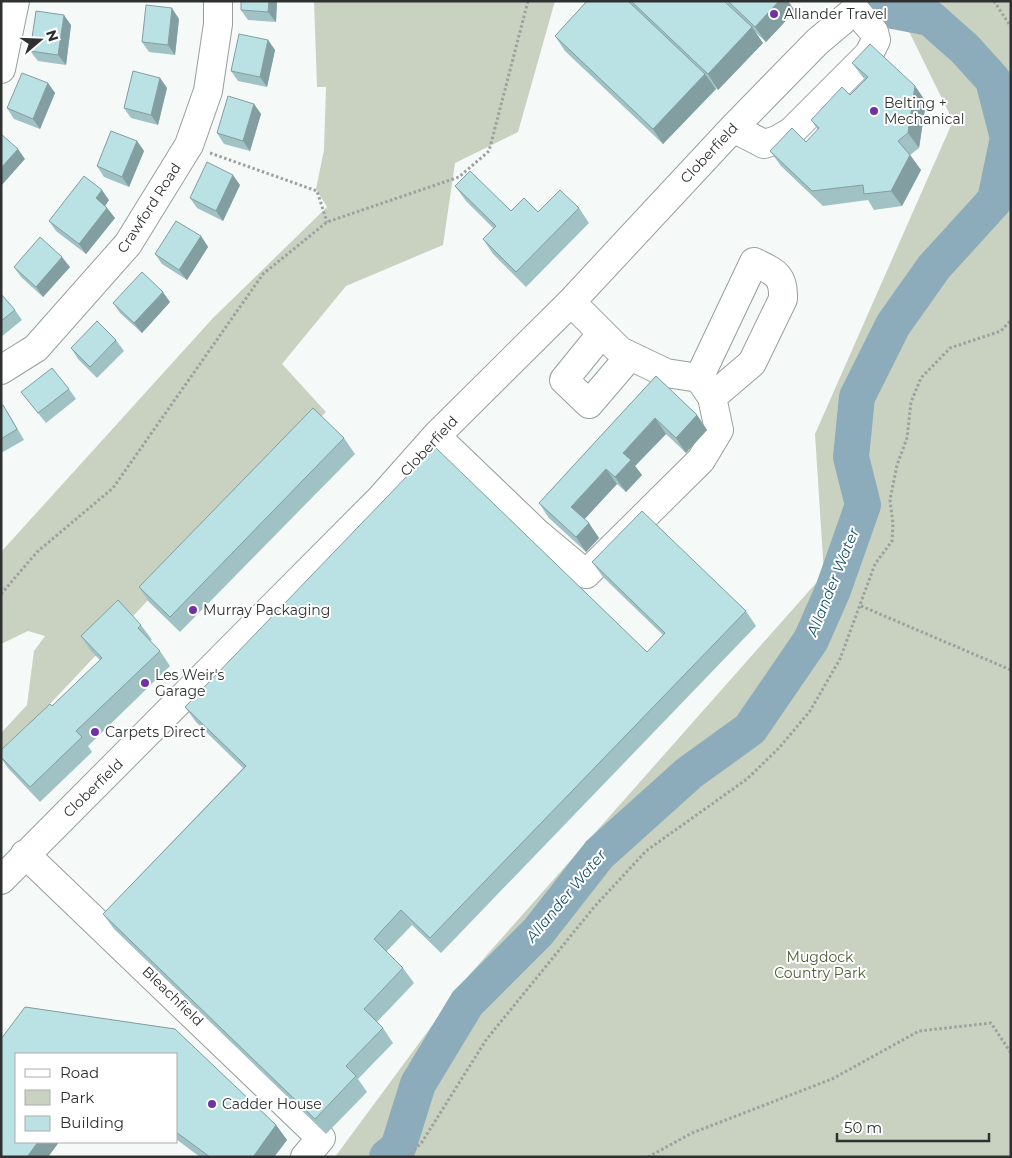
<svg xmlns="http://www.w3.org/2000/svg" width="1012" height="1158" font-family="Montserrat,sans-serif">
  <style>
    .green { fill: #c9d1c0 }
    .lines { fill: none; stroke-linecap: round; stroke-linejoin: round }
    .river { stroke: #8cacbb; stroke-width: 36 }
    .minor-casing { stroke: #999e9d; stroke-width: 30 }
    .path { stroke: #9ca09f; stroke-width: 3; stroke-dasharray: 2.5 2.5; stroke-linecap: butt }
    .minor { stroke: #fff; stroke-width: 28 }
    .wall { fill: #a0c2c4 }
    .shaded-wall { fill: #829ea0 }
    .building { fill: #bae1e4; stroke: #829ea0 }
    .poi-dot { fill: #6f31a6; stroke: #fff; stroke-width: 2 }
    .labels { text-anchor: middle; stroke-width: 4; stroke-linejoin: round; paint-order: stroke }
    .poi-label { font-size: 14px; fill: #2f3131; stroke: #fff; text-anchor: start }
    .street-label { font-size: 14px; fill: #2f3131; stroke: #fff }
    .park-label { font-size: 14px; fill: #4c6033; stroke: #fff }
    .water-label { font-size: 15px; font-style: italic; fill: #18546b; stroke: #fff }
  </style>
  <rect width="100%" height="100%" fill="#f5faf9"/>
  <!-- green -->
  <path class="green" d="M314 1H555L518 132 455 163 443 245 346 286 282 364 326 412 47 707 1 750V733L27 705 34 651 45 636 28 631 1 644V552L213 318 327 207 316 189 324 150 326 87H317Z
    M894 1H1011V1157H335L470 974 824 574 815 434 953 121Z"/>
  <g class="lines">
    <!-- river -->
    <path class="river" d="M387 1157 398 1148 418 1084 467 1003 538 932 599 854 689 773 750 729 811 640 833 590 863 505 851 457 857 397 893 325 934 267 995 200 1008 138 993 80 965 49 930 18 873 7 871 1"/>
    <defs>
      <path id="minor" d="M1 69 15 1
        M602 333 564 380 589 404 630 356
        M1 370 36 348 128 244 189 145 208 91 218 24V1
        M699 378 754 262C774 272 784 274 783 299L752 363 712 397
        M436 436 537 533 586 574 701 460 719 430 712 397 699 378 666 373 620 351 571 302
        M25 854 321 1138 305 1157
        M1 880 381 498 436 436 571 302 733 128 817 42 855 10 874 32 876 40 869 54 792 131 777 140 764 144 733 128"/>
    </defs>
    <!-- minor casing -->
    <use href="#minor" class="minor-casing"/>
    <!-- path -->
    <path class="path" d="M994 1 1011 27
      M210 153 317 191 327 222
      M1 594 37 552 113 488 263 274 327 222 459 177 489 151 528 1
      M861 606 1011 670
      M407 1157 422 1142 486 1040 595 906 646 851 747 779 779 748 810 711 840 659 875 564 892 541 893 524 890 500 897 465 907 438 911 402 921 378 950 348 1001 331 1011 320
      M648 1157 692 1133 832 1079 919 1031 991 1023 1011 1053"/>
    <!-- minor -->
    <use href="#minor" class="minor"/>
  </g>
  <!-- wall -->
  <path class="wall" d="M277 1 276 22 248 20 241 10Z
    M587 1H724L728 5 726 1H788L795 11 766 42 754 31 763 43 718 90 711 83 716 89 663 144 565 51 555 36Z
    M179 19 175 55 149 52 142 42Z
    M71 25 66 65 38 61 30 51Z
    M268 40 275 50 267 87 238 81 231 71Z
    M852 63 915 86 926 102 919 148 910 155 921 170 902 206 874 210 868 200 823 206 781 166 770 151 806 142 818 130 811 120 850 95 865 80Z
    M160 78 167 88 158 125 131 118 124 108Z
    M48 83 55 93 40 129 14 119 7 108Z
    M254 104 261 114 250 151 224 144 217 133Z
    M137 141 144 151 129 187 104 177 97 166Z
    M240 185 223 221 197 208 190 198Z
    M455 186 511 211 538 212 579 208 589 223 526 287 493 254 483 239 493 228 466 201Z
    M109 200 105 206 107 208 115 218 86 254 56 231 49 221Z
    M201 236 208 247 187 280 162 264 155 254Z
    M14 267H70L43 297 21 277Z
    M1 294 15 310 22 320 1 337Z
    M170 302 142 333 120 313 113 303Z
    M116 340 124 351 97 378 78 359 71 348Z
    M656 376 697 415 707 430 686 453 666 434 635 466 642 475 626 492 617 484 584 519 599 538 586 552 549 518 539 503Z
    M69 389 76 399 46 423 21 392Z
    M3 405 10 416 24 440 1 453V406Z
    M344 438 355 454 180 632 149 602 139 587Z
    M592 562 746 611 756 626 441 953 412 925 386 952 403 968 414 983 377 1022 383 1028 393 1043 358 1079 367 1092 326 1134 114 929 103 914 243 768 196 722 185 707 647 652 663 635 603 577Z
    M141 625 152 640 150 641 160 651 170 666 88 746 92 752 40 802 8 768 1 758V750L52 706 100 660 91 651 81 636Z
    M25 1007 175 1029 276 1125 287 1140 274 1157H200L176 1139V1054H16V1142H59L48 1157H1V1039Z"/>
  <!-- shaded-wall -->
  <path class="shaded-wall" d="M269 1H277L276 22 268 12Z
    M779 1H788L795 11 766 42 755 27Z
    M172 8 179 19 175 55 168 45Z
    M64 15 71 25 66 65 58 55Z
    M752 27 763 43 718 90 708 74Z
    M268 40 275 50 267 87 260 77Z
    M705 74 716 89 663 144 653 129Z
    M160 78 167 88 158 125 151 115Z
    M48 83 55 93 40 129 33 119Z
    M915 86 926 102 919 148 908 133Z
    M254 104 261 114 250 151 243 141Z
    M137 141 144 151 129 187 122 177Z
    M18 149 25 159 1 186V168Z
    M910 155 921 170 902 206 891 191Z
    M233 175 240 185 223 221 216 211Z
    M102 190 109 200 103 209 96 198Z
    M107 208 115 218 86 254 79 244Z
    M201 236 208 247 187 280 179 270Z
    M62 257 70 267 43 297 36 287Z
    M163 292 170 302 142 333 134 323Z
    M697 415 707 430 686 453 676 438Z
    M655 418 666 434 635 466 642 475 626 492 615 477 623 453Z
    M606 469 617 484 582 522 571 507Z
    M589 523 599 538 586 552 576 537Z
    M276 1125 287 1140 274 1157H253Z
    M38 1142H59L48 1157H27Z"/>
  <!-- building -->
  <path class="building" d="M241 1H269L268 12 241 10Z
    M587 1H628L705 74 653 129 555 36Z
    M631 1H724L752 27 708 74Z
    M728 1H779L755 27Z
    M146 5 172 8 168 45 142 42Z
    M36 11 64 15 58 55 30 51Z
    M239 34 268 40 260 77 231 71Z
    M870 44 915 86 908 133 898 141 910 155 891 191 864 194 863 185 812 191 770 151 792 128 806 142 819 128 811 120 842 87 850 95 868 77 852 63Z
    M133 71 160 78 151 115 124 108Z
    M22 73 48 83 33 119 7 108Z
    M228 96 254 104 243 141 217 133Z
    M111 131 137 141 122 177 97 166Z
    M1 134 18 149 1 168Z
    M207 162 233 175 216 211 190 198Z
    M470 171 511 211 524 198 538 212 560 190 579 208 516 272 483 239 496 226 455 186Z
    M84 176 102 190 96 198 107 208 79 244 49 221Z
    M176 221 201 236 179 270 155 254Z
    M40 237 62 257 36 287 14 267Z
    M142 272 163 292 134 323 113 303Z
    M1 294 15 310 1 321Z
    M97 321 116 340 90 367 71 348Z
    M52 368 69 389 38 413 21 392Z
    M656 376 697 415 676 438 655 418 623 453 631 460 615 477 606 469 571 507 589 523 576 537 539 503Z
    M3 405 17 429 1 439V406Z
    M313 408 344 438 170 617 139 587Z
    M435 447 647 652 665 633 592 562 642 511 746 611 430 938 401 910 374 939 403 968 364 1009 383 1028 346 1066 356 1076 315 1119 103 914 246 766 185 707Z
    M118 600 141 625 138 628 160 651 76 731 82 737 30 787 1 757V750L50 704 52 706 102 658 81 636Z
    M25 1007 175 1029 276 1125 253 1157H210L176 1132V1054H16V1142H38L27 1157H1V1039Z"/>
  <!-- markers -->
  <g class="poi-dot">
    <circle cx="774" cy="14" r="5"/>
    <circle cx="874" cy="111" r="5"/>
    <circle cx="193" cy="610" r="5"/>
    <circle cx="145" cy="683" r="5"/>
    <circle cx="95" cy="732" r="5"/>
    <circle cx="212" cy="1104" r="5"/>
  </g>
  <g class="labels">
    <!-- poi labels -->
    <g class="poi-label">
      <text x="784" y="19">Allander Travel</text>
      <text x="884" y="108">Belting +<tspan x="884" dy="16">Mechanical</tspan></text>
      <text x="203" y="615">Murray Packaging</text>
      <text x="155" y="680">Les Weir's<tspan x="155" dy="16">Garage</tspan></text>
      <text x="105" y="737">Carpets Direct</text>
      <text x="222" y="1109">Cadder House</text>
    </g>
    <!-- street labels -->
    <g class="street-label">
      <text transform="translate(709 153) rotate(-47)" y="5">Cloberfield</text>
      <text transform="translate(149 208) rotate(-57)" y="5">Crawford Road</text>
      <text transform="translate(429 446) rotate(-47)" y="5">Cloberfield</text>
      <text transform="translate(93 788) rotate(-44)" y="5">Cloberfield</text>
      <text transform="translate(173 996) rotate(44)" y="5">Bleachfield</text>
    </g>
    <!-- park labels -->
    <g class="park-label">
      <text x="820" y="962">Mugdock<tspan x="820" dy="16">Country Park</tspan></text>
    </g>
    <!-- water labels -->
    <g class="water-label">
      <text transform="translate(833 582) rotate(-68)" y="5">Allander Water</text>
      <text transform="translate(566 896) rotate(-50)" y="5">Allander Water</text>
    </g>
  </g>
  <!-- border -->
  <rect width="1012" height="1158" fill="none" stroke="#2f3131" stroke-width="5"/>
  <!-- legend -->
  <rect x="15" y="1053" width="162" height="90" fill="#ffffff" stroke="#acadad"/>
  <rect x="25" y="1069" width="25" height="8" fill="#ffffff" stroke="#acadad"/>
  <text x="60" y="1078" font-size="15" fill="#2f3131">Road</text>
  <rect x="25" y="1090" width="25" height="15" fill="#c9d1c0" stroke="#acadad"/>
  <text x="60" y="1103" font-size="15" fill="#2f3131">Park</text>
  <rect x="25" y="1116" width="25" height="15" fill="#bae1e4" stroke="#acadad"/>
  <text x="60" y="1128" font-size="15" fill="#2f3131">Building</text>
  <!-- north arrow -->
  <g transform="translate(40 40) rotate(71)" stroke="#ffffff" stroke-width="4" paint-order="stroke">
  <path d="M0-4L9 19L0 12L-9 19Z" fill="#2f3131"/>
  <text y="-8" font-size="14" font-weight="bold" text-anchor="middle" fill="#2f3131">N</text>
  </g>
  <!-- scale -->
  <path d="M837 1133v8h152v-8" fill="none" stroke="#2f3131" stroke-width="2.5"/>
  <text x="844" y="1133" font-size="15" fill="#2f3131" stroke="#ffffff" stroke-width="4" paint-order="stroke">50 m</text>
</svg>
